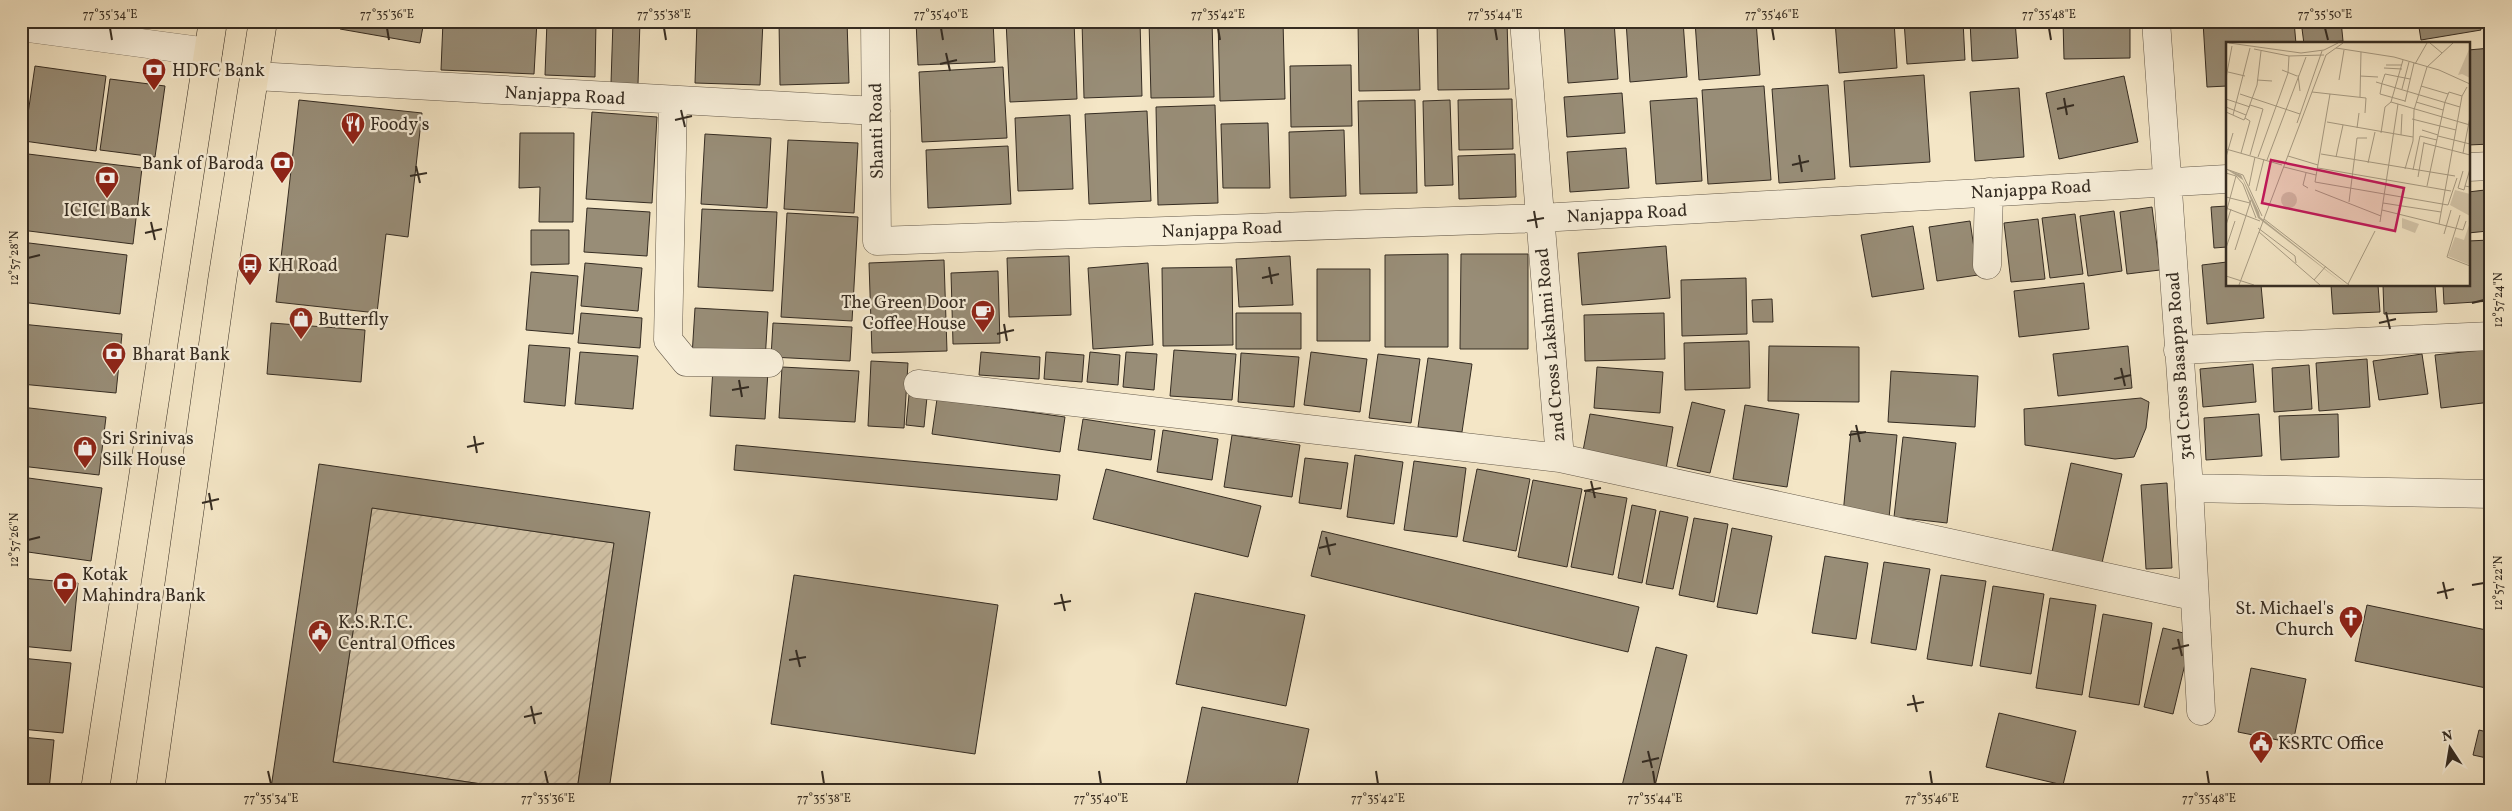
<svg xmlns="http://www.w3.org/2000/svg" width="2512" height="811" font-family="Vollkorn,serif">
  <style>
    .garden { fill: url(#garden-furrows); stroke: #847966 }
    .building { fill: #988d77; stroke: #352c22 }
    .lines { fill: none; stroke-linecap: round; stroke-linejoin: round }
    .minor-casing { stroke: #655a4b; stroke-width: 29 }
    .major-casing { stroke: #352c22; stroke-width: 29 }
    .minor { stroke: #f8efda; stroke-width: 28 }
    .major { stroke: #f4e6c6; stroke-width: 28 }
    .ticks { fill: none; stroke: #352c22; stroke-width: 2 }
    .labels { text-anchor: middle; stroke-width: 4.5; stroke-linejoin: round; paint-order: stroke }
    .poi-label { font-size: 18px; fill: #352c22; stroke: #f8efda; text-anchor: start }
    .street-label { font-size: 18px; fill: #352c22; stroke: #f8efda }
    .inset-road { fill: none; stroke: #a89c84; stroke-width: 1 }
    .view { fill: #c2185b; fill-opacity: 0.15; stroke: #c2185b; stroke-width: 2.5 }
    .inset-edge { fill: none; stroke: #352c22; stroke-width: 2.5 }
    .neatline { fill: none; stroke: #352c22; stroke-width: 2 }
    .ticks-label { font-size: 12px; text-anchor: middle; fill: #352c22 }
  </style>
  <defs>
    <pattern id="garden-furrows" width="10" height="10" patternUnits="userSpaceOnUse" patternTransform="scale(1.25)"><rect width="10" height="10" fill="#d4c6aa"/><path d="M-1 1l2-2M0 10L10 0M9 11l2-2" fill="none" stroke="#b7aa92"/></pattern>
  </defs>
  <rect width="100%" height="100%" fill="#f4e6c6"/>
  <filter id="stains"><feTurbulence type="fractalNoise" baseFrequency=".004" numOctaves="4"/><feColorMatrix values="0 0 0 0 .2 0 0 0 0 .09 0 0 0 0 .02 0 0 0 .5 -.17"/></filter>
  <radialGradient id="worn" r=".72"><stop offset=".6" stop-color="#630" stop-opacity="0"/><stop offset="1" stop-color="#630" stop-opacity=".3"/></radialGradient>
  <!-- garden -->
  <path class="garden" d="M372 508 614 543 577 790H522L333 762Z"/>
  <!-- building -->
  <path class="building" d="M341 21H424L420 43 340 29Z
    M443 21H537L534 74 441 70Z
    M547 21H596L595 77 545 75Z
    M613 21H640L638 84 611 83Z
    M697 21H763L760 85 695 83Z
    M779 21H847L849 83 780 85Z
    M916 21H993L995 62 918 65Z
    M1006 21H1074L1077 99 1010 102Z
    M1082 21H1140L1142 96 1084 98Z
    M1149 21H1212L1214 97 1151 98Z
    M1218 21H1283L1285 99 1220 101Z
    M1358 21H1418L1420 90 1359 91Z
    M1437 21H1507L1509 89 1438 90Z
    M1564 21H1614L1618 79 1568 83Z
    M1626 21H1683L1687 77 1630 82Z
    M1695 21H1756L1760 75 1699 80Z
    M1835 21H1894L1897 68 1839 73Z
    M1904 21H1963L1965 60 1907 64Z
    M1970 21H2015L2018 58 1972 61Z
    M2063 21H2130V58L2064 59Z
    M2294 21 2296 44H2227V86L2207 87 2203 22Z
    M2301 21H2341L2343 41 2304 44Z
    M2418 21H2479L2481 30 2421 40Z
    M2482 21H2491V32L2484 33Z
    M2491 48V144L2468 145V50Z
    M1351 65 1352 126 1291 127 1290 66Z
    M35 66 106 76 96 151 24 141Z
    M1003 67 1007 138 922 142 919 72Z
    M1924 75 1930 162 1850 167 1844 81Z
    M2124 76 2138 142 2059 159 2046 93Z
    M110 79 165 86 155 157 100 150Z
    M1828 85 1835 179 1779 183 1772 89Z
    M1764 86 1771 180 1708 184 1702 90Z
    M2019 88 2024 157 1975 161 1970 92Z
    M1622 93 1625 133 1567 137 1564 97Z
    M1697 98 1702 181 1656 184 1650 101Z
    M1512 99 1513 149 1459 150 1458 100Z
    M299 100 422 113 408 237 386 234 377 313 276 302Z
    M1415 100 1417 193 1360 194 1358 101Z
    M1450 100 1453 185 1425 186 1423 101Z
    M1215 105 1218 203 1158 205 1156 107Z
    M1147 111 1151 201 1089 204 1085 114Z
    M592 112 657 117 652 203 586 199Z
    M1070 115 1073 189 1018 191 1015 118Z
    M1268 123 1270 188H1223L1221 124Z
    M1344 130 1346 196 1290 198 1289 132Z
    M520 133H574L573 222H539L540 187 519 188Z
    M705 134 771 138 767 208 701 204Z
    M788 140 858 143 854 213 784 209Z
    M1008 146 1011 204 928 208 926 150Z
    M1626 148 1629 188 1570 192 1567 152Z
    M28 154 142 168 133 244 21 230V208Z
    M1515 154 1516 197 1459 199 1458 156Z
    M2485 190 2488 231 2468 233V192Z
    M2227 206V247L2214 248 2211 207Z
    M2152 207 2160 270 2127 274 2120 212Z
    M587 208 650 212 647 256 584 252Z
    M702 209 777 212 773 291 698 287Z
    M2114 211 2122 271 2088 276 2080 216Z
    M787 213 858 217 852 321 781 317Z
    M2075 214 2083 274 2050 278 2042 218Z
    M2038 219 2045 279 2011 282 2004 223Z
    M1970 221 1978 275 1937 281 1929 227Z
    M1913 226 1924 289 1872 297 1861 235Z
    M531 230H569V264L531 265Z
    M2490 240 2491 301 2444 304 2443 285H2468V241Z
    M21 242 127 255 120 314 21 302Z
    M1666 246 1670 298 1582 305 1578 253Z
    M1448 254V347H1385V255Z
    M1461 254H1528V349H1460Z
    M1069 256 1071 315 1009 317 1007 258Z
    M1290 256 1293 305 1239 307 1236 259Z
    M944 260 947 351 872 353 869 263Z
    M2227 262V285H2261L2264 318 2207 324 2202 265Z
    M585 263 642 268 638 311 581 306Z
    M1148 263 1153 345 1093 349 1088 268Z
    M1232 267 1233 345 1163 346 1162 268Z
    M1317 269H1370V341H1317Z
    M998 271 1000 343 953 344 951 273Z
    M531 272 578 276 573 334 526 330Z
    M1746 278 1747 334 1682 336 1681 280Z
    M2084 283 2089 329 2019 337 2014 291Z
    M2331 285H2378L2380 312 2333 314Z
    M2383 285H2435L2437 312 2384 314Z
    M1772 299 1773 322H1753L1752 300Z
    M695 308 768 312 765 361 692 356Z
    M581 313 642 318 640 348 578 343Z
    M1236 313H1301V349H1236Z
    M1664 313 1665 359 1585 361 1584 315Z
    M271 323 365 330 361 382 267 374Z
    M773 323 852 327 850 361 771 357Z
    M21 324 122 334 116 393 21 384Z
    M1749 341 1750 388 1685 390 1684 343Z
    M529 345 570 348 565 406 524 402Z
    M1769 346 1859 347V402L1768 401Z
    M2128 346 2132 388 2058 396 2053 354Z
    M2491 349V402L2441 408 2435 355Z
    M1174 350 1236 354 1232 400 1170 396Z
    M580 352 638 356 633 409 575 404Z
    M981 352 1040 357 1039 379 979 375Z
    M1046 352 1084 355 1082 382 1044 379Z
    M1090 352 1120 355 1118 385 1087 382Z
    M1126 352 1157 354 1154 390 1123 387Z
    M1311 352 1367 359 1360 412 1304 405Z
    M1241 353 1299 357 1294 407 1238 402Z
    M1378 354 1420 359 1411 423 1369 418Z
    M2422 354 2428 394 2379 400 2373 361Z
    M1428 358 1472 364 1462 432 1418 427Z
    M2367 359 2370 407 2319 411 2316 363Z
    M871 361 908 363 904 428 868 426Z
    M2253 364 2256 402 2203 407 2200 369Z
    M2309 365 2312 409 2274 412 2272 368Z
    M782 367 859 371 855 422 779 418Z
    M1597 367 1663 372 1660 413 1594 408Z
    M713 368 768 371 765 419 710 416Z
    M1891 371 1978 376 1975 427 1888 422Z
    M909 395 927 397 924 427 906 425Z
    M2141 398 2149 402 2146 428 2134 457 2115 459 2025 445 2024 409Z
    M937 399 1065 417 1060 452 932 434Z
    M1692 402 1725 410 1710 473 1677 466Z
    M1745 405 1799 414 1787 487 1733 479Z
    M21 407 106 417 99 475 21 466Z
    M1590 414 1673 427 1666 469 1582 456Z
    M2259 414 2262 456 2206 460 2204 418Z
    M2338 414 2339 457 2281 460 2279 416Z
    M1083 419 1155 430 1151 460 1078 450Z
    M1163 430 1218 439 1212 480 1157 472Z
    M1851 431 1897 435 1889 518 1843 514Z
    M1232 435 1300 445 1292 497 1224 487Z
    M1903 437 1956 443 1947 523 1894 517Z
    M736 445 1060 475 1057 500 734 470Z
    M1355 455 1403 462 1394 524 1347 517Z
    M1305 458 1348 463 1341 509 1299 503Z
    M1414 461 1466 468 1457 537 1404 530Z
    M2071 463 2122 474 2102 563 2052 552Z
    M319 464 650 512 609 790H577L614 543 372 508 333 762 522 790H285L271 788Z
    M1106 469 1261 506 1248 557 1093 519Z
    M1477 469 1530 479 1516 551 1463 541Z
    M21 477 102 488 91 561 21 551Z
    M1533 480 1582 489 1567 567 1518 557Z
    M2167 483 2172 568 2146 569 2141 485Z
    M1586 491 1627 498 1613 575 1571 567Z
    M1632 505 1656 510 1642 583 1618 578Z
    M1660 511 1688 517 1673 589 1646 584Z
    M1694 518 1728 524 1714 602 1679 595Z
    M1732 528 1772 536 1757 614 1717 607Z
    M1322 531 1639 607 1628 652 1311 576Z
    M1825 556 1868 563 1856 639 1812 633Z
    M1884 562 1930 569 1916 650 1871 643Z
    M794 575 998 605 975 754 771 724Z
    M1941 575 1986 581 1972 666 1927 659Z
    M21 578 78 583 71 651 21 646Z
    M1993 586 2044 594 2031 674 1980 666Z
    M1195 593 1305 615 1286 706 1176 684Z
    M2050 598 2096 605 2082 695 2036 688Z
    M2367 605 2491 631V689L2355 661Z
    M2103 614 2152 623 2139 705 2089 697Z
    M2163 628 2192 635 2173 714 2144 707Z
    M1656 647 1687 655 1654 790H1621Z
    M21 658 71 663 63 733 21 729Z
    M2251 668 2306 679 2293 743 2238 732Z
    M1202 707 1309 729 1296 790H1185Z
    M1999 713 2076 731 2063 785 1986 767Z
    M2479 730 2491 733V759L2473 755Z
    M21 737 54 740 49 790H21Z"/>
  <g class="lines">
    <defs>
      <path id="minor" d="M875 21 877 241 1540 218 2227 179
        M1524 21 1560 458
        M2156 21 2189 488 2201 711
        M21 27 208 52
        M255 76 876 111
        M673 101 668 340 686 362 769 363
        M2468 167 2491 166
        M1987 265 1989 192
        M2178 350 2491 336
        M918 384 1560 458 2193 596
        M2189 488 2491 494"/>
      <path id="major" d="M95 790 213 21
        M150 790 222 281 263 21"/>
    </defs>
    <!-- minor casing -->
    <use href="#minor" class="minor-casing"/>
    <!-- major casing -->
    <use href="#major" class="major-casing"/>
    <!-- minor -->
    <use href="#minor" class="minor"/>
    <!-- major -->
    <use href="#major" class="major"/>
  </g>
  <!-- ticks -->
  <path class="ticks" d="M110 28 112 40M387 28 389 40M664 28 666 40M941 28 943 40M1218 28 1220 40M1495 28 1497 40M1772 28 1774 40M2049 28 2051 40M2325 28 2328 40M946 53 950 71M940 64 957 60M2064 98 2067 115M2057 109 2074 105M681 110 685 127M675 120 692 116M1799 155 1802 172M1792 165 1809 161M416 166 420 183M410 176 427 173M1534 211 1537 228M1527 221 1544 218M151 222 155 240M145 233 162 229M28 258 40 255M1269 267 1272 284M1262 278 1279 274M2472 303 2484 300M2386 312 2390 329M2379 323 2396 319M1004 324 1007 341M997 334 1014 330M2121 368 2125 386M2114 379 2131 375M739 380 742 397M732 390 749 387M1856 425 1860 442M1849 435 1866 432M474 436 477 453M467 447 484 443M1591 481 1595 498M1584 491 1601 488M209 493 212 510M202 503 219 499M1326 537 1330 555M28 540 40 537M1319 548 1336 544M2443 582 2447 599M2472 585 2484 583M2437 593 2454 589M1061 594 1065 611M1054 604 1071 601M2178 639 2182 656M2172 649 2189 645M796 650 800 667M789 660 806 657M1913 695 1917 712M1907 705 1924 702M531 706 535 724M524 717 542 713M1648 751 1652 768M1642 762 1659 758M268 771 271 784M545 771 548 784M822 771 824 784M1099 771 1101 784M1376 771 1378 784M1653 771 1655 784M1930 771 1932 784M2207 771 2209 784"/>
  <!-- icons -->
  <defs>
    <symbol id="bank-pin" viewBox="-11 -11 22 30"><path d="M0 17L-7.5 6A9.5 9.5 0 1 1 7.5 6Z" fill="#8f2418" stroke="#f8efda"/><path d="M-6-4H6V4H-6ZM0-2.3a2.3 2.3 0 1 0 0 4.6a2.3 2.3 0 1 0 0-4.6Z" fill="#fff"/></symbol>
    <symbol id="restaurant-pin" viewBox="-11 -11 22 30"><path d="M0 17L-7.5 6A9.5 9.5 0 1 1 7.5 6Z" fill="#8f2418" stroke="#f8efda"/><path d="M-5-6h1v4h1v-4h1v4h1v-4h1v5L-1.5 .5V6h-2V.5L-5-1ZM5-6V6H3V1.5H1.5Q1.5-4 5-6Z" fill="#fff"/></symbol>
    <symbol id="bus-pin" viewBox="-11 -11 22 30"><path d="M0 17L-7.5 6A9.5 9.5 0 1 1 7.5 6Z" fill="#8f2418" stroke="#f8efda"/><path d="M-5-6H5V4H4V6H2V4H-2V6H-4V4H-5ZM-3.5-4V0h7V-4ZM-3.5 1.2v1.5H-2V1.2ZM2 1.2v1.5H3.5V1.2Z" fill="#fff"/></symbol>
    <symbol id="cafe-pin" viewBox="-11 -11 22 30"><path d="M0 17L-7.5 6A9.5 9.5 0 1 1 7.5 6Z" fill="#8f2418" stroke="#f8efda"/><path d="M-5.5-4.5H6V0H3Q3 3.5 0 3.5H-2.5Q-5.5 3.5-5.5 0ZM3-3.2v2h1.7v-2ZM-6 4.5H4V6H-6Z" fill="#fff"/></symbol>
    <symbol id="shop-pin" viewBox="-11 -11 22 30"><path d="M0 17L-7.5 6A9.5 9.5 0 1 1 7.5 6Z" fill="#8f2418" stroke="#f8efda"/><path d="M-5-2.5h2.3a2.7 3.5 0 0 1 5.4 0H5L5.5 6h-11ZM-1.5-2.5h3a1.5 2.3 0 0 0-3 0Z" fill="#fff"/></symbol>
    <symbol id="church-pin" viewBox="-11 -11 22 30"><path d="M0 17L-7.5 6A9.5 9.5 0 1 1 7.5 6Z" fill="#8f2418" stroke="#f8efda"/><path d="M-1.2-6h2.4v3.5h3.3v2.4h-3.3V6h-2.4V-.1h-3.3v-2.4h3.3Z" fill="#fff"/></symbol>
    <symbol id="civic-pin" viewBox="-11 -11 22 30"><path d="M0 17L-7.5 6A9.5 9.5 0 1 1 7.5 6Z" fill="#8f2418" stroke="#f8efda"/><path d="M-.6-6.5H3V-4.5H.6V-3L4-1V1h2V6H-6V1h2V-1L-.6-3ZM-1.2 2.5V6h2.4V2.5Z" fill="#fff"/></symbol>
  </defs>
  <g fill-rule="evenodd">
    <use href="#bank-pin" x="140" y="56" width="28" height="38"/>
    <use href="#restaurant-pin" x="339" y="110" width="28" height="38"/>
    <use href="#bank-pin" x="268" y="149" width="28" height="38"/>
    <use href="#bank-pin" x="93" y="164" width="28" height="38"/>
    <use href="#bus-pin" x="236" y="251" width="28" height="38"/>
    <use href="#cafe-pin" x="969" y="298" width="28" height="38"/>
    <use href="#shop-pin" x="287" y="305" width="28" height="38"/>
    <use href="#bank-pin" x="100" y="340" width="28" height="38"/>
    <use href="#shop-pin" x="71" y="434" width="28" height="38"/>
    <use href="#bank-pin" x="51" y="570" width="28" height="38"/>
    <use href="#church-pin" x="2337" y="604" width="28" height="38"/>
    <use href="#civic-pin" x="306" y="618" width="28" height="38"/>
    <use href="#civic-pin" x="2247" y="729" width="28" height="38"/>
  </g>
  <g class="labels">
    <!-- poi labels -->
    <g class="poi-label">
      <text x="172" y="76">HDFC Bank</text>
      <text x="370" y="130">Foody's</text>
      <text x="264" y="169" text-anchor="end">Bank of Baroda</text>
      <text x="107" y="216" text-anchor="middle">ICICI Bank</text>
      <text x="268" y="271">KH Road</text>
      <text x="966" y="308" text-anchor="end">The Green Door<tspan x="966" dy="21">Coffee House</tspan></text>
      <text x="318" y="325">Butterfly</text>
      <text x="132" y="360">Bharat Bank</text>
      <text x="102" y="444">Sri Srinivas<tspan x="102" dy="21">Silk House</tspan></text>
      <text x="82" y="580">Kotak<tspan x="82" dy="21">Mahindra Bank</tspan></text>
      <text x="2334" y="614" text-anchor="end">St. Michael's<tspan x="2334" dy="21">Church</tspan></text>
      <text x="338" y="628">K.S.R.T.C.<tspan x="338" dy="21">Central Offices</tspan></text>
      <text x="2278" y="749">KSRTC Office</text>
    </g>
    <!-- street labels -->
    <g class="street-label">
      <text transform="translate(565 95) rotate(3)" y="6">Nanjappa Road</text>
      <text transform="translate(876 131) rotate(-91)" y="6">Shanti Road</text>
      <text transform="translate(2031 189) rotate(-3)" y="6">Nanjappa Road</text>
      <text transform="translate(1627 213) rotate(-3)" y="6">Nanjappa Road</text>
      <text transform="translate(1222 229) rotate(-2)" y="6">Nanjappa Road</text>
      <text transform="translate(1550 345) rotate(-95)" y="6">2nd Cross Lakshmi Road</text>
      <text transform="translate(2179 366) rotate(-94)" y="6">3rd Cross Basappa Road</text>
    </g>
  </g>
  <!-- overview -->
  <g transform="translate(2226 42)">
    <rect width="244" height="244" fill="#f4e6c6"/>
    <path d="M244 5V36L236 32 232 33Z" fill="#d4c6aa"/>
    <path d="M229 148 244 152V174L224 163ZM244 180V223L222 214 229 195 238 198Z" fill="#d4c6aa"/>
    <path d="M176 176 193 182 189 191 176 186Z" fill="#d4c6aa"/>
    <path d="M55 158a8 8 0 1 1 16 0a8 8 0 1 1-16 0Z" fill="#d4c6aa"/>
    <path d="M0 127 15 133 33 170 34 175 119 243 32 176 17 138Z" fill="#b3a78e"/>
    <path class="inset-road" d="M3 1 75 11 98 8 112 1M204 1 216 11M110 6 168 15 213 28 244 42M28 7 63 14 98 13M189 22 201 1M160 23H176M158 26 176 27M56 28 71 34M2 30 19 34M72 33 74 49M134 34 152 35M0 36 6 4M31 38 46 39M113 38 118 8M150 40 234 65M195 44 222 52M176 47 183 20M86 50 140 56 139 71M14 52 74 72M104 52 89 140 222 163 231 136M134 55 135 10M0 57 24 65M179 59 154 52 156 41 159 32 184 37M165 60 244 83M179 60 188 21M190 60 217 68M24 63 37 67 24 113M0 65 20 73M0 70 18 78 19 76M7 73 24 6M186 77 230 88M101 80 187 95M71 81 96 9M131 86 133 71M196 88 212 93M155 91 159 65 165 60 177 18M175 93 176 72M212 94 244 102M198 101 244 113M0 107 56 123M15 111 24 79 19 76 31 43 35 9M237 111 244 75M95 112 229 134M62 114 92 123M0 115 7 91M32 115 62 31 63 14M110 115 117 83M41 118 80 15M142 121 149 90M58 125 90 133M92 126 225 149M0 127 17 133 36 174M179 127 187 99 188 68 201 25 227 1M244 127 239 144 244 145M187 128 194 94 211 98M237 129 232 146 238 148 239 144M0 131 10 134 17 142 30 176M80 131 77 143 82 146M192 135 198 100M23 144 29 115M201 144 219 60 223 50 236 54M89 148 155 174M30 149 38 117M0 155 24 161M123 160 131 96H141M157 161 215 170M0 166 34 179M156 168 237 188 240 179M0 171 10 134M234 173 221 215 244 224M38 177 123 243M154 180 172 62M213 182 236 54 241 45M0 183 5 167M32 186 69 214 70 221M33 190 94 243M218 192 225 168M0 206 9 179M9 208 25 158M0 234 28 243M88 238 100 224M122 242 149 189M13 243 100 13 117 1"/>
    <path class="view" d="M45 118 178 146 169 189 36 161Z"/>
    <rect width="244" height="244" class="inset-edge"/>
  </g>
  <!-- margin -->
  <rect width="2512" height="811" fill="none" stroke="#f4e6c6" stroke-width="55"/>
  <!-- north arrow -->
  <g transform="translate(2450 748) rotate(348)" stroke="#f8efda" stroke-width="4" paint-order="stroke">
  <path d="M0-4L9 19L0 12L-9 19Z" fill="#352c22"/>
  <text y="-8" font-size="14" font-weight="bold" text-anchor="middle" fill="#352c22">N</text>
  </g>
  <rect x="28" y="28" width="2456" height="756" class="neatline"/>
  <g class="ticks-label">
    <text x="110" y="18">77°35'34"E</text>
    <text x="387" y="18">77°35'36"E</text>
    <text x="664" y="18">77°35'38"E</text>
    <text x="941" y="18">77°35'40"E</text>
    <text x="1218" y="18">77°35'42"E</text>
    <text x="1495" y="18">77°35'44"E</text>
    <text x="1772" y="18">77°35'46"E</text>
    <text x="2049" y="18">77°35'48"E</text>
    <text x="2325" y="18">77°35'50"E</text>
    <text transform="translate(14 258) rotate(-90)" y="4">12°57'28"N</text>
    <text transform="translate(2498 300) rotate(-90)" y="4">12°57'24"N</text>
    <text transform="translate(14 540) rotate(-90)" y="4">12°57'26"N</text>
    <text transform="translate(2498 583) rotate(-90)" y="4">12°57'22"N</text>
    <text x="271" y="802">77°35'34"E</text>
    <text x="548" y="802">77°35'36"E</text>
    <text x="824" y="802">77°35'38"E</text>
    <text x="1101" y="802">77°35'40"E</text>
    <text x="1378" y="802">77°35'42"E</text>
    <text x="1655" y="802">77°35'44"E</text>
    <text x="1932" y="802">77°35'46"E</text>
    <text x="2209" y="802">77°35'48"E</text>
  </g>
  <rect width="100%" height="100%" filter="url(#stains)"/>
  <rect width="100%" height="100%" fill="url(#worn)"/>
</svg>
